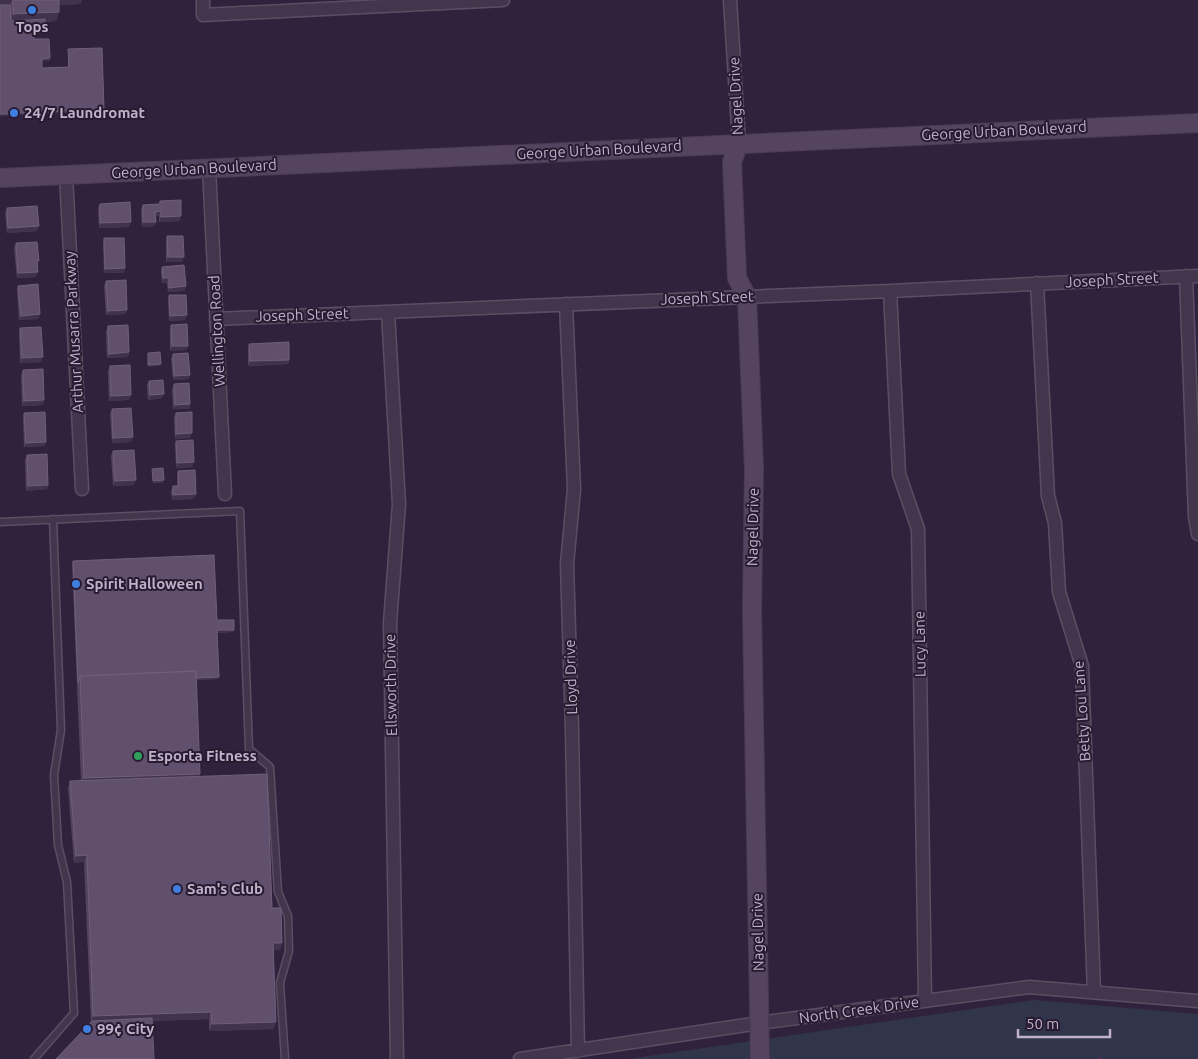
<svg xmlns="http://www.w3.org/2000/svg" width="1198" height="1059" font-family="Ubuntu,sans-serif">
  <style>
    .green { fill: #31354c }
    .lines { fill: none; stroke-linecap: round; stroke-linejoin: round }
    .stream { stroke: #472e5b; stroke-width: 4 }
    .lane-casing { stroke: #5b4e64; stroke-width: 9 }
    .street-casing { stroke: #5b4e64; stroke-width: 15 }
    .secondary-casing { stroke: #493c52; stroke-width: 20 }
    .lane { stroke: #43364c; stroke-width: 6 }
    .street { stroke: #43364c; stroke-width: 12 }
    .secondary { stroke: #54445f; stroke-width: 18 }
    .wall { fill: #544462 }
    .shaded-wall { fill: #41324e }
    .building { fill: #60506d; stroke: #6e5f7b }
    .shop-dot { fill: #3f7fe0; stroke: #281b31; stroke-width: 2 }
    .leisure-dot { fill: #2e9e5b; stroke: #281b31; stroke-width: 2 }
    .labels { text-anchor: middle; stroke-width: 4; stroke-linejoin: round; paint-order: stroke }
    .poi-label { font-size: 15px; font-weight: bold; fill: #bfb1c8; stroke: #281b31; text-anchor: start }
    .street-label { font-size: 15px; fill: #bfb1c8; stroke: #281b31 }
  </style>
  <rect width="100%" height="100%" fill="#30223c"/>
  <!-- green -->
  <path class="green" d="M1034 1000 1198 1014V1059H628Z"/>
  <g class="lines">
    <!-- stream -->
    <path class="stream" d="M1100 1059H1101"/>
    <defs>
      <path id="lane" d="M0 522 240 511 249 749 270 767 278 892 288 916 289 951 280 983 285 1059
        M34 1059 74 1013 67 882 58 845 54 775 61 730 53 519"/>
      <path id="street" d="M203 0V15L503 0
        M730 0 739 143
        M209 168 225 494
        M66 175 82 489
        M1186 276 1195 517 1198 534
        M1037 283 1048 496 1055 523 1059 592 1082 666 1094 992
        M890 291 899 474 918 529 925 1001
        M566 304 574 489 567 564 572 730 578 1051
        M388 312 399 504 390 623 397 1059
        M216 319 890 291 1198 276
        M520 1059 759 1023 1029 987 1198 1001"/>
      <path id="secondary" d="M739 143 732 162 737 278 747 297 754 469 752 610 760 1059
        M0 178 1198 123"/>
    </defs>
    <!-- lane casing -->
    <use href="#lane" class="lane-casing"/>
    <!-- street casing -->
    <use href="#street" class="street-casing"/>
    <!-- secondary casing -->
    <use href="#secondary" class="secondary-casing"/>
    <!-- lane -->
    <use href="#lane" class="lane"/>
    <!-- street -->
    <use href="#street" class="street"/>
    <!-- secondary -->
    <use href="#secondary" class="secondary"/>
  </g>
  <!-- wall -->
  <path class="wall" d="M0 0H82L80 4 59 5V12L56 21 45 22 44 33 34 34V39L50 61H42V68L68 67V49L104 109V111L0 116Z
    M160 201 180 221 159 222V216H155L156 222 154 226 142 227 141 209 143 205 159 204Z
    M100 204 129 227 99 228 98 208Z
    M7 208 37 231 7 233 5 213Z
    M167 236 182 262H166V241Z
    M104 238 125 268 124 273H104L103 243Z
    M16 243 36 277 17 278 14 248Z
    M162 267 186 286 184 291 168 292 167 283H162L161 271Z
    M106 281 126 314 106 315 104 286Z
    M18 286 40 314 38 319 19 320 17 290Z
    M169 295 187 315 185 320 169 321 168 300Z
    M171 325 188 346 186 350 170 351V329Z
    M108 326 129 352 128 357 107 358 106 331Z
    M20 328 41 362 20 363 19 332Z
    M249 344 289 360 288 364 248 366V349Z
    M173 354 190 375 188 379 173 380 171 359Z
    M110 366 129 400 109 401 108 371Z
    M23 370 43 405 22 406 21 375Z
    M149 381 162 398 148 400 147 385Z
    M174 384 190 404 189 409H173L172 389Z
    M112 409 133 437 131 442 112 443 110 414Z
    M24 413 45 446 24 447 23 418Z
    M176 413 190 438 175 439 174 417Z
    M176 441 192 467 176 468 175 445Z
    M113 451 134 485 113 486 111 456Z
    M27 455 48 485 47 489 26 491 25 460Z
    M178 471 194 499 172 500 171 491 173 486H177V475Z
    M73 561 217 620 234 630 233 632 217 633 218 679 196 680 199 776 272 908 282 943 280 950H273L274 1029 209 1031V1019L152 1021 91 1022 84 862 74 863 68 788 70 781H81L72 563Z"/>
  <!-- shaded-wall -->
  <path class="shaded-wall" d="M0 0H12L9 7 0 8Z
    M57 0H82L80 4 55 6Z
    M59 12 56 21 10 23 13 14Z
    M45 31 44 33 33 34 34 32Z
    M50 58V61H41L42 59Z
    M104 109V111L0 116V114Z
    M161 211 159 216H154L155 212Z
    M181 216 180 221 159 222 161 217Z
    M131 222 129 227 99 228 100 223Z
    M143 222H156L154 226 142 227Z
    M39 226 37 231 7 233 8 228Z
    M168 257H184L182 262H166Z
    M125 268 124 273H104L105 269Z
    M38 272 36 277 17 278 18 273Z
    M163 278H169L167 283H162Z
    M186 286 184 291 168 292 169 288Z
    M127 310 126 314 106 315 108 311Z
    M40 314 38 319 19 320 21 316Z
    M187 315 185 320 169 321 170 316Z
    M172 346H188L186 350 170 351Z
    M129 352 128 357 107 358 109 354Z
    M43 357 41 362 20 363 22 358Z
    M289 360 288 364 248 366 250 361Z
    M161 364 160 366 148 367V365Z
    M190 375 188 379 173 380 174 376Z
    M164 394 162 398 148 400 150 395Z
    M131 395 129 400 109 401 111 396Z
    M44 400 43 405 22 406 24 401Z
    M190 404 189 409H173L175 405Z
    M192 433 190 438 175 439 176 434Z
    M133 437 131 442 112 443 113 438Z
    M46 442 45 446 24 447 26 443Z
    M194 462 192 467 176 468 177 463Z
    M136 480 134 485 113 486 115 481Z
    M164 480 163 483H152L153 481Z
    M48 485 47 489 26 491 28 486Z
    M196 494 194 499 172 500 173 495Z
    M217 630H234L233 632 216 633Z
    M219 677 218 679 81 685Z
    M200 774 197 783 81 788 84 778Z
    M87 855 84 862 74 863 76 856Z
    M273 943H282L280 950H270Z
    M211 1012 209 1019 91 1023 93 1016Z
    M276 1022 274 1029 209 1031 212 1024Z"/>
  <!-- building -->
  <path class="building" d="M13 0H59V12L13 14Z
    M0 5H10L11 21 45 19V31L34 32V39H49L50 58 42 59V68L69 67 68 49 102 48 104 109 0 114Z
    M181 200V216L161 217V211L155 212 156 222H143V205L160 204V201Z
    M130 202 131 222 100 223V204Z
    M37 206 39 226 8 228 7 208Z
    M167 236H183L184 257H168Z
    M104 238H124L125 268 105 269Z
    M37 242 39 261H37L38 272 18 273 16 243Z
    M184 265 186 286 169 288V278H163L162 267Z
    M126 280 127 310 108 311 106 281Z
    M38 284 40 314 21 316 18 286Z
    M169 295H186L187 315 170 316Z
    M187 324 188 346H172L171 325Z
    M128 325 129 352 109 354 108 326Z
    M41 327 43 357 22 358 20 328Z
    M289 342V360L250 361 249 344Z
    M160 352 161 364 148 365V353Z
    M188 353 190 375 174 376 173 354Z
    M130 365 131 395 111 396 110 366Z
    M43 369 44 400 24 401 23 370Z
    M163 380 164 394 150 395 149 381Z
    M189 383 190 404 175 405 174 384Z
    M131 408 133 437 113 438 112 409Z
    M45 412 46 442 26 443 24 413Z
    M192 412V433L176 434V413Z
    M193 440 194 462 177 463 176 441Z
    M134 450 136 480 115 481 113 451Z
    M47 454 48 485 28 486 27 455Z
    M163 468 164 480 153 481 152 469Z
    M195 470 196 494 173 495V486H179L178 471Z
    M214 555 217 620H234V630H217L219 677 196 678V671L80 676 78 683 73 561Z
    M196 671 200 774 84 778 80 676Z
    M267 774 272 908H281L282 943H273L276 1022 212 1024 211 1012 93 1016 87 855 76 856 70 781Z
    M152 1018 154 1059H56L92 1021Z"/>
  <!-- markers -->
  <g class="shop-dot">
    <circle cx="32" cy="10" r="5"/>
    <circle cx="14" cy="113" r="5"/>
    <circle cx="76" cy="584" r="5"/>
    <circle cx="177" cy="889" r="5"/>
    <circle cx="87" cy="1029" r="5"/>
  </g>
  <circle class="leisure-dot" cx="138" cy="756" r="5"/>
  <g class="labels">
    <!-- poi labels -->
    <g class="poi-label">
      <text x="32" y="32" text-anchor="middle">Tops</text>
      <text x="24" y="118">24/7 Laundromat</text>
      <text x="86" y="589">Spirit Halloween</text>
      <text x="148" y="761">Esporta Fitness</text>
      <text x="187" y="894">Sam's Club</text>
      <text x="97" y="1034">99¢ City</text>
    </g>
    <!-- street labels -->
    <g class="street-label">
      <text transform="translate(736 96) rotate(-93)" y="5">Nagel Drive</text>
      <text transform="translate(1004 131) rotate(-3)" y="5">George Urban Boulevard</text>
      <text transform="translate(599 150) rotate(-3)" y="5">George Urban Boulevard</text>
      <text transform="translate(194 169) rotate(-3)" y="5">George Urban Boulevard</text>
      <text transform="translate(1112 280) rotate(-3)" y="5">Joseph Street</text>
      <text transform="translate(707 298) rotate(-2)" y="5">Joseph Street</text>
      <text transform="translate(302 315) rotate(-2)" y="5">Joseph Street</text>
      <text transform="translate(217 331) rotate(-93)" y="5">Wellington Road</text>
      <text transform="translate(74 332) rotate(-93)" y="5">Arthur Musarra Parkway</text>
      <text transform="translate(753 527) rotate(-89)" y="5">Nagel Drive</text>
      <text transform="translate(920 644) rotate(-91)" y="5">Lucy Lane</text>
      <text transform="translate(571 677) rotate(-92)" y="5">Lloyd Drive</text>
      <text transform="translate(391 685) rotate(-91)" y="5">Ellsworth Drive</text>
      <text transform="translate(1082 711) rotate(-94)" y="5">Betty Lou Lane</text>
      <text transform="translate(758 932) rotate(-91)" y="5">Nagel Drive</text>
      <text transform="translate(859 1010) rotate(-8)" y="5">North Creek Drive</text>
    </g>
  </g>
  <!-- scale -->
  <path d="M1018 1029v8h92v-8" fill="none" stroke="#bfb1c8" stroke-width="2.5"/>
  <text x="1026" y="1029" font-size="15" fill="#bfb1c8" stroke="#281b31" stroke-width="4" paint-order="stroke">50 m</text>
</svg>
